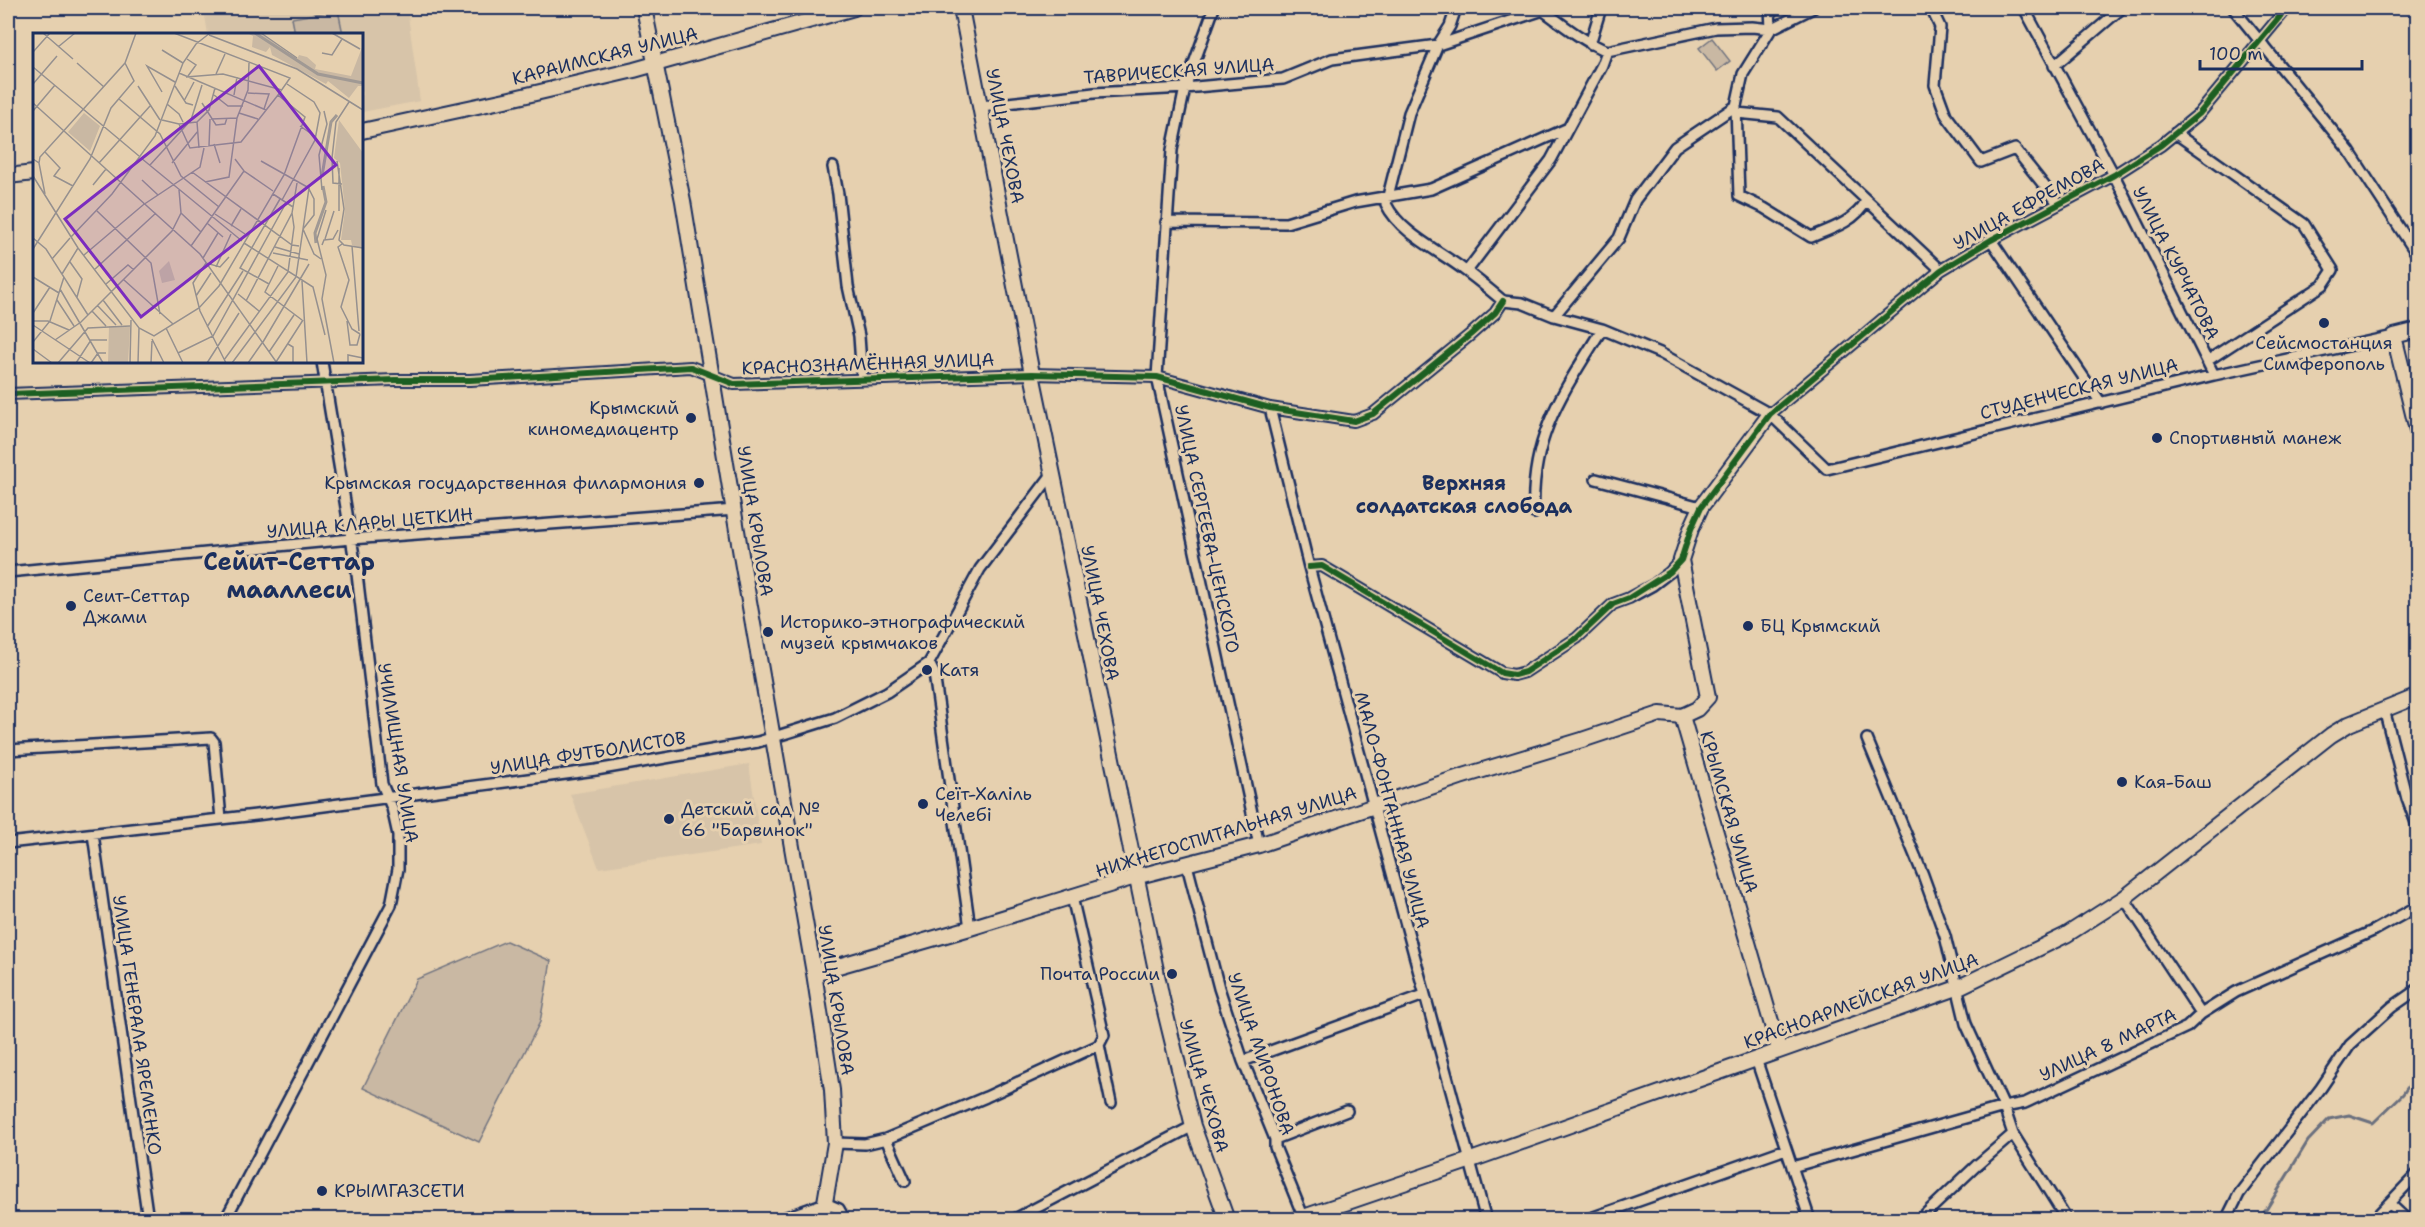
<svg xmlns="http://www.w3.org/2000/svg" width="2425" height="1227" font-family="'Shantell Sans',sans-serif">
  <style>
    .built { fill: #d7c4a9 }
    .green { fill: #c9b8a3; stroke: #727480; stroke-width: 1.5 }
    .lines { fill: none; stroke-linecap: round; stroke-linejoin: round }
    .stream { stroke: #6b6f7e; stroke-width: 3 }
    .street-casing { stroke: #1b2f5e; stroke-width: 14 }
    .secondary-casing { stroke: #1b2f5e; stroke-width: 18 }
    .street { stroke: #e6d0af; stroke-width: 9 }
    .secondary { stroke: #e6d0af; stroke-width: 14 }
    .cycleway-casing { stroke: #e6d0af; stroke-width: 10 }
    .cycleway { stroke: #1b5e20; stroke-width: 6 }
    .poi-dot { fill: #1b2f5e; stroke: #e6d0af; stroke-width: 2 }
    .labels { text-anchor: middle; stroke-width: 6; stroke-linejoin: round; paint-order: stroke }
    .street-label { font-size: 18px; fill: #1b2f5e; stroke: #e6d0af }
    .poi-label { font-size: 18px; fill: #1b2f5e; stroke: #e6d0af; text-anchor: start }
    .neighbourhood-label { font-size: 20px; font-weight: bold; fill: #1b2f5e; stroke: #e6d0af }
    .district-label { font-size: 24px; font-weight: bold; fill: #1b2f5e; stroke: #e6d0af }
    .inset-river { fill: none; stroke: #a09994; stroke-width: 3 }
    .inset-road { fill: none; stroke: #95908f; stroke-width: 1.5 }
    .view { fill: #7b2cbf; fill-opacity: 0.15; stroke: #7b2cbf; stroke-width: 3 }
    .inset-edge { fill: none; stroke: #1b2f5e; stroke-width: 3 }
  </style>
  <rect width="100%" height="100%" fill="#e6d0af"/>
  <filter id="ink" filterUnits="userSpaceOnUse"><feTurbulence type="fractalNoise" baseFrequency=".0167" numOctaves="2"/><feDisplacementMap in="SourceGraphic" scale="12" xChannelSelector="R" yChannelSelector="G"/><feConvolveMatrix kernelMatrix="1 2 1 2 8 2 1 2 1" color-interpolation-filters="sRGB"/></filter>
  <g filter="url(#ink)">
    <!-- built -->
    <path class="built" d="M248 8H407L420 101 362 112V34H208L205 16Z
      M749 764 761 845 599 868 570 794Z"/>
    <!-- green -->
    <path class="green" d="M338 10 343 34H295L292 18Z
      M1712 38 1730 61 1717 71 1699 48Z
      M506 941 551 961 540 1022 479 1142 363 1088 417 979Z"/>
    <g class="lines">
      <!-- stream -->
      <path class="stream" d="M2257 1220 2266 1210 2308 1141 2329 1119 2349 1115 2373 1123 2403 1094 2418 1072"/>
      <defs>
        <path id="street" d="M1214 8 1185 88 1172 150 1157 377 1259 845
          M1456 8 1450 26 1438 45 1409 113 1386 204C1400 233 1438 250 1463 269 1477 279 1490 290 1503 301
          M1540 8C1562 24 1581 40 1607 51L1716 28 1752 27 1771 29 1813 8
          M1770 8 1771 29 1743 74 1736 106 1739 196 1764 208 1811 237C1831 229 1856 221 1866 201
          M1931 8 1940 27 1935 85 1946 115 1981 162 2015 149 2058 203
          M2024 8 2114 175 2214 375
          M2233 8 2350 152 2418 256
          M1590 44 1601 8
          M2054 66 2122 8
          M981 106 1094 93 1185 88 1283 79 1332 59 1438 45 1549 8
          M1737 113 1778 117 1941 270
          M2175 133 2304 224 2333 270 2323 285 2207 361
          M833 167 838 194 848 286 859 336 862 379
          M1166 222 1286 223 1355 202 1431 189 1566 129
          M1991 240 2101 403
          M1467 271 1551 160 1602 65 1607 51
          M1503 301 1522 303 1554 316 1602 329 1660 353 1770 414 1827 469 2214 375 2394 336
          M1554 316 1619 238 1635 200 1675 147 1736 106
          M8 394 395 380H470L691 367 734 384 1032 374 1157 377 1270 408 1354 421 1373 414 1470 335 1495 313 1503 301
          M1270 408 1309 567 1486 1220
          M1770 414 1941 270 1991 240 2114 175 2161 145 2199 114 2287 8
          M1596 479 1701 507
          M1534 513C1530 436 1564 391 1602 329
          M1309 567 1322 566 1502 673 1514 675 1525 672 1577 638 1613 604 1629 598 1653 585 1670 572 1681 560
          M8 572 351 539 735 510
          M929 663 934 673 970 928
          M2384 709 2407 799 2418 828
          M1867 739 1923 875 1945 936 1966 1024 2004 1107 2013 1134 2067 1220
          M8 750 211 738 214 742 221 819
          M93 834 148 1220
          M8 843 256 815 596 770 758 742 835 718 887 692 929 663 980 569 1053 473
          M1187 865 1219 988 1243 1061 1275 1139V1147L1303 1216
          M1072 897 1104 1035 1099 1045 1111 1103
          M2124 898 2201 1014
          M1756 1059 1810 1220
          M1243 1061 1424 995
          M886 1139 905 1181
          M1275 1139 1347 1111
          M835 1143 865 1144 886 1139 986 1097 1099 1045
          M1792 1167 2004 1107 2025 1103 2187 1027 2201 1014 2236 992 2375 930 2418 906
          M2389 1203 2404 1217 2412 1220
          M225 1220 391 905 398 869V835L392 808 382 784 357 574 322 362
          M778 1220 825 1203 839 1209 845 1220
          M1013 1220 1193 1126
          M1585 1220 1786 1149
          M1919 1220 1976 1166 2013 1134
          M2226 1220 2239 1194 2321 1088 2350 1045 2392 1007 2418 989
          M2373 1220 2418 1173"/>
        <path id="secondary" d="M644 8 683 201 742 561 814 973 832 1090 835 1143 822 1220
          M961 8 1032 374 1162 999 1193 1126 1227 1220
          M362 131 510 99 634 70 854 8
          M8 176 34 173
          M2418 330 2394 336 2418 434
          M1682 716 1779 1049
          M1682 716 1697 709 1708 697 1681 560 1691 529 1701 507 1770 414
          M814 973 970 928 1135 877 1259 845 1460 777 1582 740 1660 714 1682 716
          M1295 1220 1471 1160 1957 988 2066 935 2124 898 2331 735 2349 724 2418 696"/>
      </defs>
      <!-- street casing -->
      <use href="#street" class="street-casing"/>
      <!-- secondary casing -->
      <use href="#secondary" class="secondary-casing"/>
      <!-- street -->
      <use href="#street" class="street"/>
      <!-- secondary -->
      <use href="#secondary" class="secondary"/>
      <defs>
        <path id="cycleway" d="M8 394 395 380H470L691 367 734 384 1032 374 1157 377 1270 408 1354 421 1373 414 1470 335 1495 313 1503 301
          M1309 567 1322 566 1502 673 1514 675 1525 672 1577 638 1613 604 1629 598 1670 572 1681 560 1691 529 1701 507 1770 414 1941 270 1991 240 2114 175 2161 145 2199 114 2287 8"/>
      </defs>
      <!-- cycleway casing -->
      <use href="#cycleway" class="cycleway-casing"/>
      <!-- cycleway -->
      <use href="#cycleway" class="cycleway"/>
    </g>
  </g>
  <!-- markers -->
  <g class="poi-dot">
    <circle cx="2324" cy="323" r="6"/>
    <circle cx="691" cy="418" r="6"/>
    <circle cx="2157" cy="438" r="6"/>
    <circle cx="699" cy="483" r="6"/>
    <circle cx="71" cy="606" r="6"/>
    <circle cx="1748" cy="626" r="6"/>
    <circle cx="768" cy="632" r="6"/>
    <circle cx="927" cy="670" r="6"/>
    <circle cx="2122" cy="782" r="6"/>
    <circle cx="923" cy="804" r="6"/>
    <circle cx="669" cy="819" r="6"/>
    <circle cx="1172" cy="974" r="6"/>
    <circle cx="322" cy="1191" r="6"/>
  </g>
  <g class="labels">
    <!-- street labels -->
    <g class="street-label">
      <text transform="translate(605 56) rotate(-14)" y="6">КАРАИМСКАЯ УЛИЦА</text>
      <text transform="translate(1179 71) rotate(-4)" y="6">ТАВРИЧЕСКАЯ УЛИЦА</text>
      <text transform="translate(1005 136) rotate(79)" y="6">УЛИЦА ЧЕХОВА</text>
      <text transform="translate(2029 204) rotate(-29)" y="6">УЛИЦА ЕФРЕМОВА</text>
      <text transform="translate(2176 263) rotate(63)" y="6">УЛИЦА КУРЧАТОВА</text>
      <text transform="translate(868 364) rotate(-2)" y="6">КРАСНОЗНАМЁННАЯ УЛИЦА</text>
      <text transform="translate(2079 389) rotate(-14)" y="6">СТУДЕНЧЕСКАЯ УЛИЦА</text>
      <text transform="translate(755 521) rotate(81)" y="6">УЛИЦА КРЫЛОВА</text>
      <text transform="translate(370 523) rotate(-5)" y="6">УЛИЦА КЛАРЫ ЦЕТКИН</text>
      <text transform="translate(1207 529) rotate(78)" y="6">УЛИЦА СЕРГЕЕВА-ЦЕНСКОГО</text>
      <text transform="translate(1100 613) rotate(79)" y="6">УЛИЦА ЧЕХОВА</text>
      <text transform="translate(398 753) rotate(81)" y="6">УЧИЛИЩНАЯ УЛИЦА</text>
      <text transform="translate(588 753) rotate(-9)" y="6">УЛИЦА ФУТБОЛИСТОВ</text>
      <text transform="translate(1392 810) rotate(75)" y="6">МАЛО-ФОНТАННАЯ УЛИЦА</text>
      <text transform="translate(1729 812) rotate(74)" y="6">КРЫМСКАЯ УЛИЦА</text>
      <text transform="translate(1226 832) rotate(-17)" y="6">НИЖНЕГОСПИТАЛЬНАЯ УЛИЦА</text>
      <text transform="translate(836 1000) rotate(81)" y="6">УЛИЦА КРЫЛОВА</text>
      <text transform="translate(1861 1001) rotate(-20)" y="6">КРАСНОАРМЕЙСКАЯ УЛИЦА</text>
      <text transform="translate(137 1025) rotate(82)" y="6">УЛИЦА ГЕНЕРАЛА ЯРЕМЕНКО</text>
      <text transform="translate(2108 1045) rotate(-25)" y="6">УЛИЦА 8 МАРТА</text>
      <text transform="translate(1261 1054) rotate(71)" y="6">УЛИЦА МИРОНОВА</text>
      <text transform="translate(1204 1086) rotate(74)" y="6">УЛИЦА ЧЕХОВА</text>
    </g>
    <!-- poi labels -->
    <g class="poi-label">
      <text x="2324" y="349" text-anchor="middle">Сейсмостанция<tspan x="2324" dy="21">Симферополь</tspan></text>
      <text x="679" y="414" text-anchor="end">Крымский<tspan x="679" dy="21">киномедиацентр</tspan></text>
      <text x="2169" y="444">Спортивный манеж</text>
      <text x="687" y="489" text-anchor="end">Крымская государственная филармония</text>
      <text x="83" y="602">Сеит-Сеттар<tspan x="83" dy="21">Джами</tspan></text>
      <text x="780" y="628">Историко-этнографический<tspan x="780" dy="21">музей крымчаков</tspan></text>
      <text x="1760" y="632">БЦ Крымский</text>
      <text x="939" y="676">Катя</text>
      <text x="2134" y="788">Кая-Баш</text>
      <text x="935" y="800">Сеїт-Халіль<tspan x="935" dy="21">Челебі</tspan></text>
      <text x="681" y="815">Детский сад №<tspan x="681" dy="21">66 "Барвинок"</tspan></text>
      <text x="1160" y="980" text-anchor="end">Почта России</text>
      <text x="334" y="1197">КРЫМГАЗСЕТИ</text>
    </g>
    <!-- neighbourhood labels -->
    <g class="neighbourhood-label">
      <text x="1464" y="490">Верхняя<tspan x="1464" dy="23">солдатская слобода</tspan></text>
    </g>
    <!-- district labels -->
    <g class="district-label">
      <text x="289" y="570">Сейит-Сеттар<tspan x="289" dy="28">мааллеси</tspan></text>
    </g>
  </g>
  <!-- overview -->
  <g transform="translate(33 33)">
    <rect width="330" height="330" fill="#e6d0af"/>
    <path d="M214 0H227L264 26 266 22 274 24 283 32 282 36 318 43 330 12V53H325L316 65 295 48 293 51 239 22 237 14 233 19 219 14 220 3ZM51 80 67 93 57 118 35 99ZM306 87 330 120V216L319 212 318 207H308L312 177 307 130 301 125ZM136 228 142 247 129 250 126 238ZM76 293 97 294 95 330H75Z" fill="#c9b8a3"/>
    <path class="inset-river" d="M222 0 285 41 330 50M289 143 298 89 304 82M283 210 282 200 293 169 290 153"/>
    <path class="inset-road" d="M10 0 40 26M228 0 264 25M299 0 327 16M176 2 264 36 330 77M25 14 42 0M129 17 150 30M0 19 17 0M289 20 299 22 309 6M154 26 163 32 155 43M44 30 71 54M0 34 106 123M146 40 233 77M183 41 192 21M153 44 190 41 249 57M0 51 24 23M105 53 127 87M142 53 153 70 160 72M129 59 114 33 142 49M215 60 236 61 231 76M181 62 195 73H210M201 62 204 44M86 66 127 101 148 143 186 174M151 68 161 49M0 70 167 221 244 330M169 70 183 92 192 91 194 85M134 71 146 81 150 89M0 78 22 52M206 80 225 86M178 86 204 85M129 87 146 91 164 89M164 89 176 77 182 55M164 89 166 115M146 91 157 115 208 109 245 62M267 93 283 104M181 111 187 130M176 113 177 86M12 119 27 135 21 143 40 153M108 125 209 208M0 126 6 130 12 161M202 126 211 138 240 158M304 128 311 176 306 207 311 212 330 215M6 130 7 124 92 30 103 0M66 130 117 73M139 130 165 98M117 132 158 87 169 52M306 135V178M159 139 259 212 266 213M0 143 45 215 106 295 121 303 166 275 186 253 251 142 272 84 245 62 257 45 141 0M109 147 125 162M172 149 196 144 204 85 215 57 216 30M309 151 300 150 299 125 303 89 316 69M60 152 73 136M289 157 286 122 294 91 291 78M240 161 260 174M249 167 282 107 287 80 281 69 254 51M293 177 284 206 293 242 289 266 301 330M64 178 118 230 127 281M148 180 168 199M182 181 212 201M174 190 190 204M198 193 208 176M270 196 281 182V166L276 156M270 196 281 221 288 226M38 204 79 161 122 103 150 30 163 11 177 0M0 205 13 216 55 282M292 206 301 178M211 210 280 254 292 302M309 211 305 214 316 247 308 274 319 296 327 301M289 212 291 207 300 206 305 197M158 213 211 138M319 213 326 298M242 214 266 221M0 216 57 126 78 75 101 48 92 30M240 220 275 227M51 222 110 172 167 134 171 115M170 225 185 200M19 226 37 205M37 229 49 246 44 264M245 233 232 259 269 287M183 234 198 201M61 237 123 180M29 241 45 215M0 244 26 260M91 247 140 291M269 248 274 330M73 251 95 232 101 237M236 251 207 235 247 166M27 256 70 330M205 261 226 278M163 263 178 240M24 267 41 293M70 267 89 292M213 268 259 180 264 150M64 272 83 292M59 278 73 293M0 280 17 254M0 288H15L36 297M314 288 317 312H324L327 301M0 292 57 330M174 294 210 238M133 295 150 330M119 306 131 330M22 307 48 289 139 198 148 180 146 157M0 309 17 288 31 244M230 309 276 231M255 311 260 314V330M0 316 19 330M236 319 261 282M145 320 180 303 253 170M191 327 255 239 261 194 259 180M243 329 270 287M25 330 55 295 97 293M43 330 58 307H74M58 330 65 320H73M97 330 98 287M105 330 106 295M118 330 119 308M174 330 206 280M193 330 167 278 160 250 173 230 187 234 196 224M199 330 263 244 276 155 228 128M215 330 229 310M315 330V322L330 325"/>
    <path class="view" d="M226 33 303 132 108 284 32 186Z"/>
    <rect width="330" height="330" class="inset-edge"/>
  </g>
  <!-- margin -->
  <rect width="2425" height="1227" fill="none" stroke="#e6d0af" stroke-width="30"/>
  <rect x="15" y="15" width="2395" height="1197" fill="none" stroke="#1b2f5e" stroke-width="2" filter="url(#ink)"/>
  <!-- scale -->
  <path d="M2200 60v9h162v-9" fill="none" stroke="#1b2f5e" stroke-width="3"/>
  <text x="2209" y="60" font-size="18" fill="#1b2f5e" stroke="#e6d0af" stroke-width="4.5" paint-order="stroke">100 m</text>
</svg>
